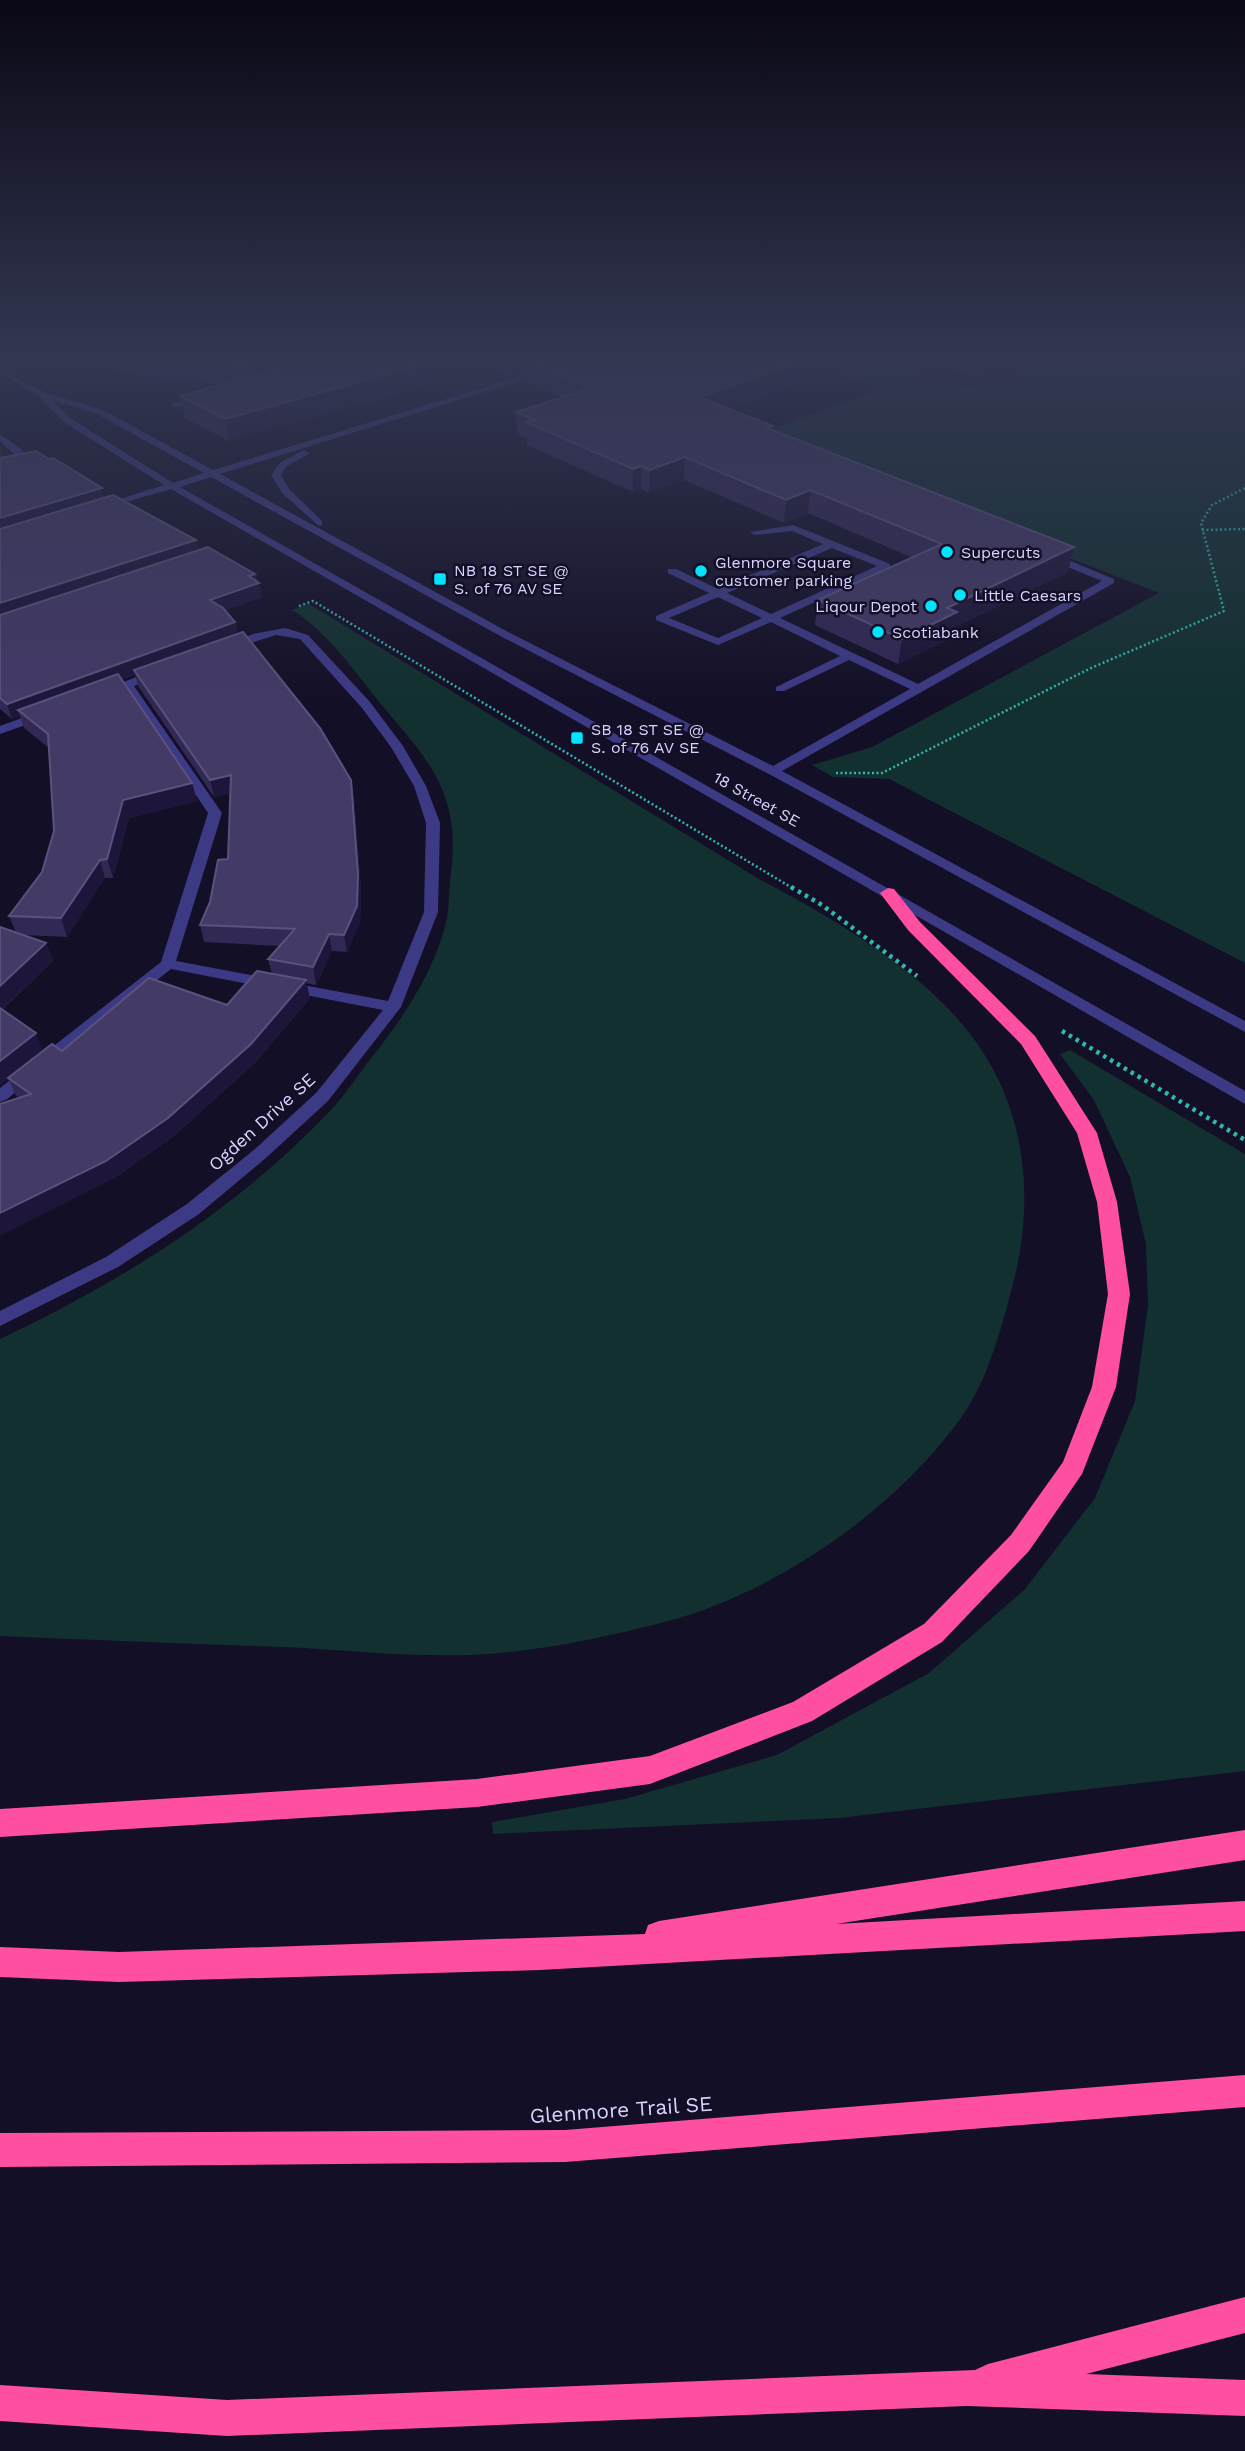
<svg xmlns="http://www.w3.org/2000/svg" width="1245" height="2451" font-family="'Work Sans',sans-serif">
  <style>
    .green { fill: #12302f }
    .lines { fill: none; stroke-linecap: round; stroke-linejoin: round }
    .path-far1 { stroke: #2fb8b0; stroke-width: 2.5; stroke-dasharray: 2 2.5; stroke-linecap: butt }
    .path { stroke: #2fb8b0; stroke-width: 4.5; stroke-dasharray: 3.5 4.5; stroke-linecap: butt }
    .minor { fill: #3d3a85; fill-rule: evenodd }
    .highway { fill: #ff4fa3; fill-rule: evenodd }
    .wall { fill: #312854; fill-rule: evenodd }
    .shaded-wall { fill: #1d163a }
    .building { fill: #433a66; stroke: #5a527e; stroke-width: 2 }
    .poi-dot { fill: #00e5ff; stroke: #130f26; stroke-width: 2.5 }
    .labels { text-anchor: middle; stroke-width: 5; stroke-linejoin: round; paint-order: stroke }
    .far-poi-label { font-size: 16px; fill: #d9d4ff; stroke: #130f26; text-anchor: start }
    .far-street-label { font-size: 16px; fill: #d9d4ff; stroke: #130f26 }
    .street-label { font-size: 18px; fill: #d9d4ff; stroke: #130f26 }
    .near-street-label { font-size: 21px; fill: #d9d4ff; stroke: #130f26 }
  </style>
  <rect width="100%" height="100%" fill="#130f26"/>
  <!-- green -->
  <path class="green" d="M799 360H887L968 388 1042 360H1245V963L889 779 833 777 812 765 872 747 1159 593 756 435 881 389Z
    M309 604 759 879C838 921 938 978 986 1057 1027 1123 1033 1205 1014 1280 1002 1326 990 1375 963 1415 897 1509 776 1593 665 1622 602 1638 537 1652 471 1655 409 1657 345 1650 283 1647 189 1644 94 1640 0 1636V1339C121 1282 237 1209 330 1111 345 1095 358 1075 372 1057 404 1017 436 969 447 918 449 906 449 893 450 881 453 856 455 832 448 807 438 768 411 740 386 710 358 677 330 633 292 610Z
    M1070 1050 1245 1154V1771L839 1818 493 1834 492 1822 625 1799 777 1755 929 1673 1025 1589 1095 1498 1135 1401 1148 1305 1146 1244 1130 1177 1094 1100 1060 1054Z"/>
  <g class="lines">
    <!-- path-far1 -->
    <path class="path-far1" d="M1202 530 1245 529
      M299 606 313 601 794 889
      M836 773H882L1091 668 1224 611 1201 523 1212 505 1245 488"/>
    <!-- path -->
    <path class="path" d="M791 887 822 905 917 976
      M1062 1031 1245 1140"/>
    <!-- minor -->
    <path class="minor" d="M574 360H587L220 474 512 634 773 766 910 689 849 660 784 691H776V687L840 656 771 622 718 645 656 620V616L709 593 668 573V569H676L718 589 823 544 792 531 755 535 750 532 793 525 890 564V568L780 618 918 684 1102 581 1043 557V553H1051L1114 579V583L782 771 1245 1021V1032L769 774 504 638 211 477 180 487 1245 1091V1104L171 489 101 509V505L164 485 64 422 39 396 0 373V368L44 392 103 410 213 470ZM52 400 97 414 204 473 173 483 70 418ZM832 548 877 566 771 614 727 593ZM718 597 762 618 718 638 669 618Z
      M206 398 209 403 174 407 170 404Z
      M0 434 22 450 26 461 0 470V464L18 458 0 441Z
      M304 450 309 453 307 455 287 466 281 475 290 490 322 521V525L319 526 283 494 271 475 281 462Z
      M285 628 308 635 370 702 403 746 426 786 440 823 438 912 401 1007 328 1101 267 1157 199 1214 118 1267 0 1326V1311L106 1257 187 1204 255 1149 316 1093 383 1010 171 969 6 1100 0 1102V1088L161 962 208 813 125 689 100 695V691L155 670H163V674L134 686 222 813 176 961 388 1001 424 912 426 823 414 786 391 747 362 708 300 639 276 635 228 650 222 647 253 634Z
      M44 710 50 714 48 717 0 734V726Z"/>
    <!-- highway -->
    <path class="highway" d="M888 888 894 889 920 922 1035 1036 1097 1133 1117 1202 1130 1294 1116 1387 1082 1474 1029 1551 942 1642 812 1721 650 1784 477 1807 0 1837V1809L477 1779 650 1756 793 1702 924 1624 1011 1535 1063 1462 1092 1387 1108 1294 1097 1202 1077 1133 1021 1044 908 930 880 893Z
      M1245 1830V1860L836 1924 1245 1901V1931L540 1970 119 1982 0 1977V1947L119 1952 645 1934 648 1925 659 1921Z
      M1245 2075V2107L565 2162 0 2167V2133L565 2130Z
      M1245 2297V2333L1086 2374 1245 2380V2416L966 2406 227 2436 0 2421V2385L227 2400 975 2370 988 2364Z"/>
  </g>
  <!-- wall -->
  <path class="wall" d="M78 360H865L729 408 1068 572 955 627 953 637 898 664 815 625 818 600 913 558 808 513 784 523 684 480 649 493 641 489 633 492 527 445V438L517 434 516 412 561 397 526 382 525 366 519 365 520 374 513 376 491 367 229 441 185 418 180 396 222 385 80 366Z
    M927 360H1034L1019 366 1012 364 976 377Z
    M0 446H1L4 457 104 498 198 550 255 574 262 597 225 610 235 622 237 634 351 780 354 796 361 891 360 923 347 952 332 951 316 985 306 983 310 998 256 1062 174 1136 113 1179 16 1096 8 1078 0 1085V927L16 932 9 916 42 872 54 831 49 748 24 728 20 716 12 719 0 709ZM135 674 138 686 214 797 230 793 228 859 200 925 204 942 280 946 268 959 272 974 227 1005 62 1051 43 1050 2 1010 53 961 46 943 23 935 67 937 105 878H113L129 818 197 801 192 783 122 679Z"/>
  <!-- shaded-wall -->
  <path class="shaded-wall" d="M271 360H349L251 388 247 367Z
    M439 360H491V367L229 441 225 419Z
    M512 360H519L520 374 513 376Z
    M806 360H865L698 419 699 397Z
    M979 360H1013L1012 364 976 377Z
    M1020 360H1034L1019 366Z
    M1 446 5 459 0 462V447Z
    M685 457 684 480 649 493 650 470Z
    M641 466V489L633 492V469Z
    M102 488 105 501 0 533V518Z
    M810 490 808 513 784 523 786 500Z
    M196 540 199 554 0 619V603Z
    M1074 547 1068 572 955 627 953 637 898 664 902 639 947 608Z
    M255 574 256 584 259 583 262 597 213 614 210 600 249 576Z
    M235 622 238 637 134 670 135 674 24 715 18 710 20 716 12 719 7 704Z
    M231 775 234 792 214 797 210 780Z
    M351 780 354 796 361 891 360 923 347 952 344 935Z
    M192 783 197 801 129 818 113 878 107 859 123 800Z
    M100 860 105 878 67 937 61 918Z
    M329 934 332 951 316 985 313 967Z
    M46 943 53 961 0 1011V986Z
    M306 980 310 998 256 1062 174 1136 113 1179 0 1236V1213Z
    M36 1033 43 1051 0 1085V1061Z"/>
  <!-- building -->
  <path class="building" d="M194 360H271L247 367Z
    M307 360H439L225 419 180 396Z
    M525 360H806L699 397 773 426 767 428 1074 547 947 608 957 612 902 639 818 600 942 544 810 490 786 500 685 457 650 470 641 466 633 469 526 422 534 420 516 412 591 388Z
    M36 451 49 459 53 458 102 488 0 518V458Z
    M113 495 196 540 0 603V529Z
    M208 547 255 574 249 576 259 583 210 600 223 608 235 622 7 704 0 698V615Z
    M243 632 320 728 351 780 358 874 357 906 344 935 329 934 313 967 268 959 295 929 200 925 210 902 218 860 228 859 231 775 210 780 134 670Z
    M118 674 192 783 123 800 107 859 100 860 61 918 9 916 42 872 54 831 48 734 18 710Z
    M0 927 46 943 0 986Z
    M257 971 306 980 251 1044 168 1118 106 1161 0 1213V1104L31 1094 8 1078 52 1044 62 1051 149 978 227 1005Z
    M0 1008 36 1033 0 1061Z"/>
  <!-- sky -->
  <linearGradient id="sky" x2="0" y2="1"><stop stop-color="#0a0815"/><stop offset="0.51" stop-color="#333752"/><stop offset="1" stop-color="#333752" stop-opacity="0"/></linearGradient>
  <rect width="1245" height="703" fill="url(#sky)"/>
  <!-- markers -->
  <g class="poi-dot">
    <circle cx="947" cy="552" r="7"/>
    <circle cx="701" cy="571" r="7"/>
    <rect x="433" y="572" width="14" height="14" rx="3.5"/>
    <circle cx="960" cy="595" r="7"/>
    <circle cx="931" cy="606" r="7"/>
    <circle cx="878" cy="632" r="7"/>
    <rect x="570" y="731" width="14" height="14" rx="3.5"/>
  </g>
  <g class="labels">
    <!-- far-poi labels -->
    <g class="far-poi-label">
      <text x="961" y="558">Supercuts</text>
      <text x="715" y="568">Glenmore Square<tspan x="715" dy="18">customer parking</tspan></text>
      <text x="454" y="576">NB 18 ST SE @<tspan x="454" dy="18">S. of 76 AV SE</tspan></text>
      <text x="974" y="601">Little Caesars</text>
      <text x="917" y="612" text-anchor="end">Liqour Depot</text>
      <text x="892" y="638">Scotiabank</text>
      <text x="591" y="735">SB 18 ST SE @<tspan x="591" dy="18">S. of 76 AV SE</tspan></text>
    </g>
    <!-- far-street labels -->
    <g class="far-street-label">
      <text transform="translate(757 799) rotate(29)" y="6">18 Street SE</text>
    </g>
    <!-- street labels -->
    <g class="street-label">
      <text transform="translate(262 1122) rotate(-42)" y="6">Ogden Drive SE</text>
    </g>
    <!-- near-street labels -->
    <g class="near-street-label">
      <text transform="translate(621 2110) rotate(-4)" y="7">Glenmore Trail SE</text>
    </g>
  </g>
</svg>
